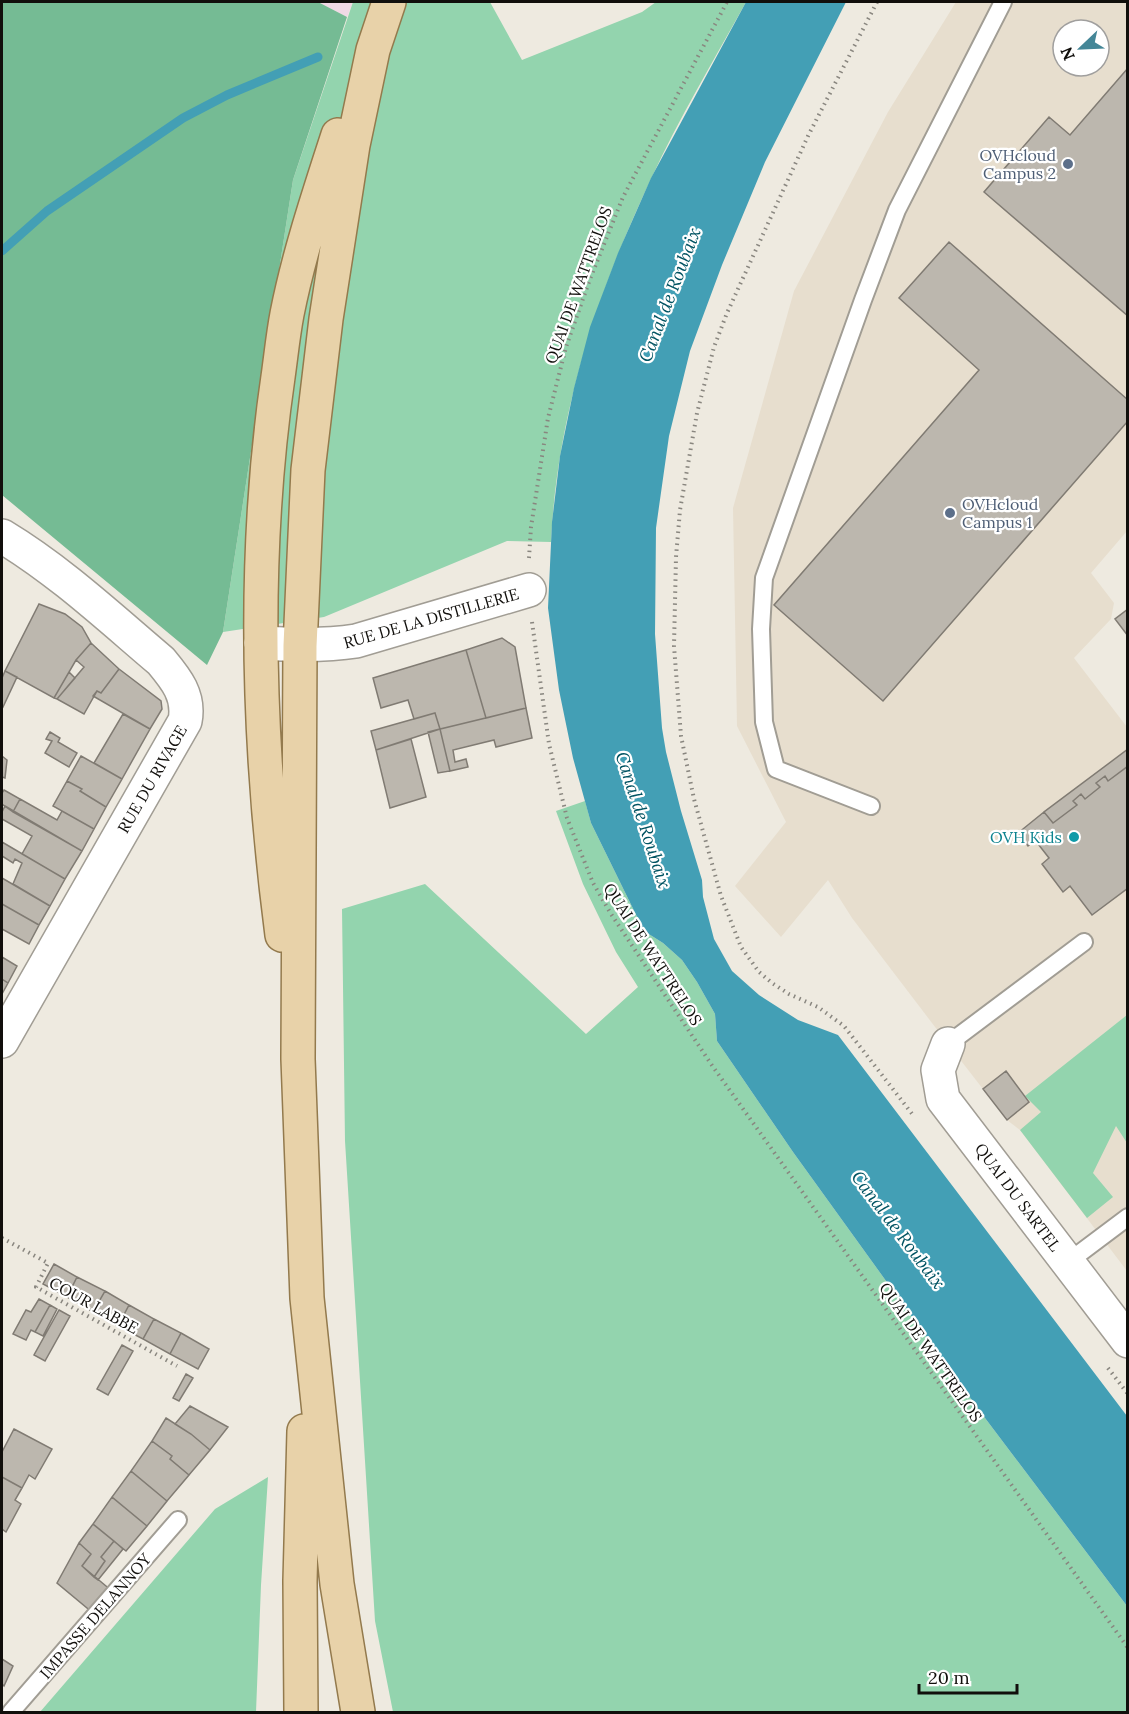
<svg xmlns="http://www.w3.org/2000/svg" width="1129" height="1714" font-family="Lora,serif">
  <style>
    .commercial { fill: #f0d9e5 }
    .built { fill: #e7dece; fill-rule: evenodd }
    .green { fill: #93d4ae }
    .forest { fill: #75bb94 }
    .water { fill: #439fb5 }
    .lines { fill: none; stroke-linecap: round; stroke-linejoin: round }
    .stream { stroke: #439fb5; stroke-width: 9 }
    .building { fill: #bcb7ae; stroke: #807b73; stroke-width: 1.5 }
    .service-casing { stroke: #a19d94; stroke-width: 20 }
    .minor-casing { stroke: #a19d94; stroke-width: 36 }
    .primary-casing { stroke: #937a4d; stroke-width: 36 }
    .path { stroke: #89867f; stroke-width: 4; stroke-dasharray: 1.5 4.5; stroke-linecap: butt }
    .service { stroke: #fff; stroke-width: 16 }
    .minor { stroke: #fff; stroke-width: 33 }
    .primary { stroke: #e8d2a9; stroke-width: 33 }
    .service-dot { fill: #5c6f8a; stroke: #fff; stroke-width: 2 }
    .culture-dot { fill: #0f9aa8; stroke: #fff; stroke-width: 2 }
    .labels { text-anchor: middle; stroke-width: 4.5; stroke-linejoin: round; paint-order: stroke }
    .service-label { font-size: 16px; fill: #4e5e75; stroke: #fff; text-anchor: end }
    .street-label { font-size: 16px; fill: #110f0c; stroke: #fff }
    .culture-label { font-size: 16px; fill: #0d838f; stroke: #fff; text-anchor: end }
    .water-label { font-size: 18px; font-style: italic; fill: #005362; stroke: #fff }
  </style>
  <rect width="100%" height="100%" fill="#eeeae0"/>
  <!-- commercial -->
  <path class="commercial" d="M318 2H353L347 17Z"/>
  <!-- built -->
  <path class="built" d="M956 2H1127V531L1091 573 1114 603 1111 619 1074 658 1127 727V1271L1020 1130 1007 1120 948 1044 852 918 828 880 781 937 735 886 786 822 737 726 733 508 794 291 888 112ZM1063 30H1099V66H1063Z"/>
  <!-- green -->
  <path class="green" d="M353 2H490L522 60 642 12 656 2H746C714 60 679 118 651 179 597 293 557 416 551 542L507 541 324 617 223 632 293 180Z
    M585 801 591 823 644 931 663 943 682 960 697 982 715 1014 717 1041 793 1152 982 1414 1127 1606V1712H393L375 1621 345 1141 342 909 425 884 586 1034 638 987 616 952 583 884 556 811Z
    M1127 1015V1143L1116 1126 1093 1173 1113 1197 1087 1218 1020 1130 1041 1112 1025 1096Z
    M268 1477 261 1585 256 1712H40L215 1509Z"/>
  <!-- forest -->
  <path class="forest" d="M2 2H318L347 17 293 180 223 632 207 665 2 495Z"/>
  <!-- water -->
  <path class="water" d="M746 2H846L765 162 722 265 690 351 669 436 656 528 655 634 662 728 666 752 681 811 702 880 703 897 714 939 732 971 759 995 798 1020 838 1035 1127 1416V1606L982 1414 793 1152 717 1041 715 1014 697 982 682 960 663 943 644 931 591 823 573 758 559 690 548 608 552 522 560 456 574 388 590 327 618 253 651 178Z"/>
  <g class="lines">
    <!-- stream -->
    <path class="stream" d="M2 251 47 211 183 118 227 95 318 57"/>
  </g>
  <!-- building -->
  <path class="building" d="M1128 68V316L984 192 1049 117 1070 135Z
    M949 242 1128 400V421L883 701 774 605 979 370 899 298Z
    M39 604 65 614 82 627 91 643 76 660 54 698 5 671Z
    M1128 609V636L1115 619Z
    M502 638 515 647 526 708 486 718 466 650Z
    M91 643 119 669 101 693 97 691 84 714 57 699 84 667 76 660Z
    M466 650 486 718 440 729 435 713 414 719 408 700 381 708 373 678Z
    M119 669 161 701 162 709 150 729 93 696 97 691 101 693Z
    M5 671 17 677 3 707 2 706V678Z
    M69 672 75 678 57 699 54 698Z
    M526 708 532 738 496 747 494 740 453 750 455 762 466 759 468 767 450 771 440 729Z
    M435 713 440 729 376 750 371 731Z
    M123 714 150 729 122 779 94 763Z
    M440 729 450 771 438 773 428 732Z
    M50 732 60 738 58 742 77 753 69 767 45 753 52 741 46 739Z
    M411 739 426 797 390 808 376 750Z
    M1128 749V766L1108 781 1105 776 1096 783 1100 787 1085 799 1081 794 1073 801 1077 805 1053 823 1044 812Z
    M2 756 7 760 5 778 2 777Z
    M81 756 122 779 106 807 80 791 82 789 67 781Z
    M1128 766V888L1092 915 1070 886 1063 892 1042 864 1049 858 1035 840 1028 846 1018 833 1044 812 1053 823 1077 805 1073 801 1081 794 1085 799 1100 787 1096 783 1105 776 1108 781Z
    M67 781 82 789 80 791 106 807 94 829 53 806Z
    M4 790 20 799 13 812 2 804V793Z
    M20 799 57 820 62 811 94 829 82 851 13 812Z
    M5 806 82 851 65 879 22 854 32 836 2 819V812Z
    M2 842 65 879 50 906 13 884 22 863 15 859 13 863 2 856Z
    M2 878 50 906 39 925 2 904Z
    M2 904 39 925 29 944 2 929Z
    M2 957 17 966 8 983 2 979Z
    M2 979 8 983 2 994Z
    M1006 1071 1029 1102 1007 1120 983 1089Z
    M54 1264 77 1277 67 1297 43 1284Z
    M77 1277 105 1291 93 1312 67 1297Z
    M105 1291 129 1305 118 1326 93 1312Z
    M39 1299 50 1305 35 1332 31 1330 26 1340 13 1334 26 1310 31 1312Z
    M50 1305 57 1309 43 1336 35 1332Z
    M129 1305 154 1319 143 1339 118 1326Z
    M59 1310 70 1316 45 1361 34 1355Z
    M154 1319 181 1333 170 1354 143 1339Z
    M181 1333 209 1349 198 1369 170 1354Z
    M122 1345 133 1351 108 1395 97 1389Z
    M186 1374 193 1378 179 1401 173 1398Z
    M190 1406 228 1427 210 1450 191 1434 175 1424Z
    M166 1418 191 1434 210 1450 189 1475 170 1459 172 1456 152 1441Z
    M14 1429 52 1449 35 1479 29 1475 22 1488 2 1477V1452Z
    M152 1441 172 1456 170 1459 189 1475 167 1501 131 1471Z
    M131 1471 167 1501 147 1526 112 1497Z
    M2 1477 22 1488 15 1500 21 1504 6 1532 2 1529Z
    M112 1497 147 1526 126 1551 93 1524Z
    M93 1524 114 1541 101 1557 105 1561 94 1577 82 1566 91 1554 79 1543Z
    M114 1541 123 1549 98 1580 94 1577 105 1561 101 1557Z
    M79 1543 91 1554 82 1566 112 1591 93 1613 57 1583Z
    M2 1659 13 1666 4 1686 2 1684Z"/>
  <g class="lines">
    <defs>
      <path id="service" d="M871 806 776 769 764 722 761 629 764 578 863 300 897 210 1003 2
        M948 1044 1084 942
        M1068 1262 1128 1217
        M11 1712 178 1520"/>
      <path id="minor" d="M2 536C60 571 109 617 161 661 176 679 190 696 185 721L2 1041
        M261 643C293 645 324 646 356 641L529 590
        M948 1044 938 1070 943 1099 1128 1341"/>
      <path id="primary" d="M282 935C258 750 251 562 278 377 281 356 283 335 287 314 299 253 319 194 338 135
        M301 1712 300 1581 304 1431
        M358 1712 337 1584 307 1298 298 1059 300 646 308 470 326 319 353 145 373 50 389 2"/>
    </defs>
    <!-- service casing -->
    <use href="#service" class="service-casing"/>
    <!-- minor casing -->
    <use href="#minor" class="minor-casing"/>
    <!-- primary casing -->
    <use href="#primary" class="primary-casing"/>
    <!-- path -->
    <path class="path" d="M877 2 808 136 727 313 714 347 697 413 680 510 676 557 674 646 681 736 694 799 721 896 741 947 759 972 772 983 789 994 818 1007 844 1026 913 1115
      M529 558 531 527 548 418 566 347 590 279 623 197 727 2
      M532 622 549 744 567 818 593 883 611 914 711 1064 1128 1648
      M2 1238 48 1263 36 1287 177 1366
      M1108 1368 1128 1394"/>
    <!-- service -->
    <use href="#service" class="service"/>
    <!-- minor -->
    <use href="#minor" class="minor"/>
    <!-- primary -->
    <use href="#primary" class="primary"/>
  </g>
  <!-- markers -->
  <g class="service-dot">
    <circle cx="1068" cy="164" r="6"/>
    <circle cx="950" cy="513" r="6"/>
  </g>
  <circle class="culture-dot" cx="1074" cy="837" r="6"/>
  <g class="labels">
    <!-- service labels -->
    <g class="service-label">
      <text x="1056" y="161">OVHcloud<tspan x="1056" dy="18">Campus 2</tspan></text>
      <text x="962" y="510" text-anchor="start">OVHcloud<tspan x="962" dy="18">Campus 1</tspan></text>
    </g>
    <!-- street labels -->
    <g class="street-label">
      <text transform="translate(578 285) rotate(-70)" y="6">QUAI DE WATTRELOS</text>
      <text transform="translate(431 618) rotate(-16)" y="6">RUE DE LA DISTILLERIE</text>
      <text transform="translate(152 779) rotate(-60)" y="6">RUE DU RIVAGE</text>
      <text transform="translate(653 954) rotate(57)" y="6">QUAI DE WATTRELOS</text>
      <text transform="translate(1018 1197) rotate(53)" y="6">QUAI DU SARTEL</text>
      <text transform="translate(94 1305) rotate(29)" y="6">COUR LABBE</text>
      <text transform="translate(931 1352) rotate(55)" y="6">QUAI DE WATTRELOS</text>
      <text transform="translate(95 1616) rotate(-49)" y="6">IMPASSE DELANNOY</text>
    </g>
    <!-- culture labels -->
    <g class="culture-label">
      <text x="1062" y="843">OVH Kids</text>
    </g>
    <!-- water labels -->
    <g class="water-label">
      <text transform="translate(670 295) rotate(-69)" y="6">Canal de Roubaix</text>
      <text transform="translate(643 820) rotate(72)" y="6">Canal de Roubaix</text>
      <text transform="translate(898 1230) rotate(53)" y="6">Canal de Roubaix</text>
    </g>
  </g>
  <!-- border -->
  <rect width="1129" height="1714" fill="none" stroke="#110f0c" stroke-width="6"/>
  <!-- north arrow -->
  <g transform="translate(1081 48) rotate(247)"><circle r="28" fill="#ffffff" stroke="#a09f9e" stroke-width="1.5"/>
  <path d="M0-4.5L10 22L0 15L-10 22Z" fill="#448697"/>
  <text y="-9" font-size="16" font-weight="bold" text-anchor="middle" fill="#110f0c">N</text>
  </g>
  <!-- scale -->
  <path d="M919 1684v9h98v-9" fill="none" stroke="#110f0c" stroke-width="3"/>
  <text x="928" y="1684" font-size="18" fill="#110f0c" stroke="#ffffff" stroke-width="4.5" paint-order="stroke">20 m</text>
</svg>
